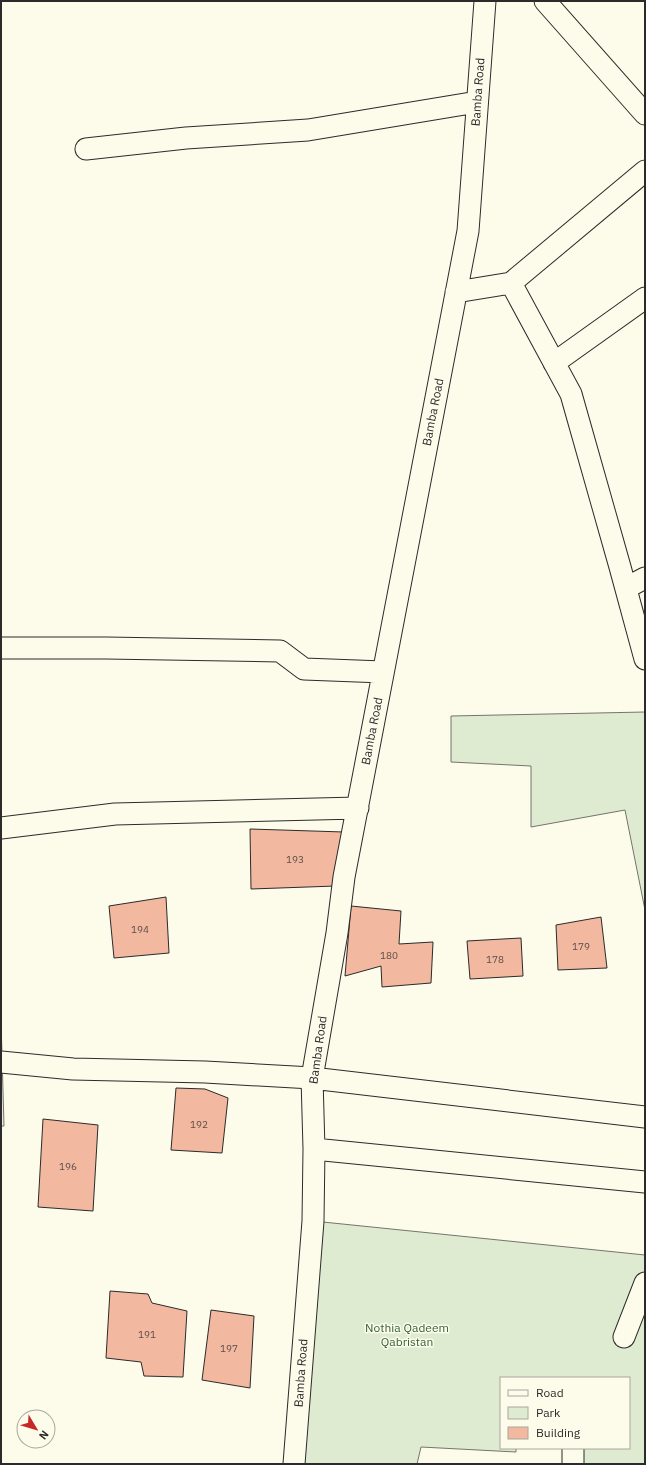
<svg xmlns="http://www.w3.org/2000/svg" width="646" height="1465" font-family="'IBM Plex Sans',sans-serif">
  <style>
    .green { fill: #deebd1; stroke: #74746e }
    .parking { fill: #eceadb; stroke: #74746e }
    .building { fill: #f2b8a0; stroke: #2b2b2b }
    .lines { fill: none; stroke-linecap: round; stroke-linejoin: round }
    .minor-casing { stroke: #2b2b2b; stroke-width: 23 }
    .minor { stroke: #fdfbea; stroke-width: 21 }
    .labels { text-anchor: middle; stroke-width: 3; stroke-linejoin: round; paint-order: stroke }
    .number-label { font-size: 10px; fill: #5d4e48 }
    .street-label { font-size: 12px; fill: #2b2b2b; stroke: #fdfbea }
    .park-label { font-size: 12px; fill: #34623c; stroke: #fdfbea }
  </style>
  <rect width="100%" height="100%" fill="#fdfbea"/>
  <!-- green -->
  <path class="green" d="M645 712V910L625 810 531 827V766L451 762V716Z
    M313 1221 645 1255V1464H577L576 1448H629V1378H501V1448H516V1452L421 1447 417 1464H294Z"/>
  <!-- parking -->
  <path class="parking" d="M1 1020 4 1126H1Z"/>
  <!-- building -->
  <path class="building" d="M250 829 344 832 336 886 251 889Z
    M166 897 169 953 114 958 109 906Z
    M351 906 401 911 399 944 433 942 431 983 382 987 381 966 345 976Z
    M601 917 607 968 558 970 556 925Z
    M521 938 523 976 470 979 467 941Z
    M176 1088 205 1089 228 1098 222 1153 171 1150Z
    M43 1119 98 1125 93 1211 38 1207Z
    M110 1291 148 1294 152 1303 187 1311 183 1377 144 1376 141 1362 106 1358Z
    M211 1310 254 1316 250 1388 202 1380Z"/>
  <g class="lines">
    <defs>
      <path id="minor" d="M545 1 645 114
        M86 149 186 138 308 130 477 102
        M511 283 571 394 620 567 645 659
        M456 292 511 283 645 171
        M554 363 645 298
        M626 588 645 578
        M1 648H106L280 651 304 669 383 672
        M1 828 115 814 358 808
        M1 1062 73 1069 205 1072 312 1078 645 1117
        M314 1149 645 1182
        M624 1337 645 1283
        M294 1464 313 1221 314 1149 312 1078 337 933 344 877 468 231 485 1
        M573 1464V1448"/>
    </defs>
    <!-- minor casing -->
    <use href="#minor" class="minor-casing"/>
    <!-- minor -->
    <use href="#minor" class="minor"/>
  </g>
  <g class="labels">
    <!-- number labels -->
    <g class="number-label">
      <text x="295" y="863">193</text>
      <text x="140" y="933">194</text>
      <text x="581" y="950">179</text>
      <text x="389" y="959">180</text>
      <text x="495" y="963">178</text>
      <text x="199" y="1128">192</text>
      <text x="68" y="1170">196</text>
      <text x="147" y="1338">191</text>
      <text x="229" y="1352">197</text>
    </g>
    <!-- street labels -->
    <g class="street-label">
      <text transform="translate(478 92) rotate(-86)" y="4">Bamba Road</text>
      <text transform="translate(433 412) rotate(-79)" y="4">Bamba Road</text>
      <text transform="translate(372 731) rotate(-79)" y="4">Bamba Road</text>
      <text transform="translate(318 1050) rotate(-82)" y="4">Bamba Road</text>
      <text transform="translate(301 1373) rotate(-86)" y="4">Bamba Road</text>
    </g>
    <!-- park labels -->
    <g class="park-label">
      <text x="407" y="1332">Nothia Qadeem<tspan x="407" dy="14">Qabristan</tspan></text>
    </g>
  </g>
  <!-- border -->
  <rect width="646" height="1465" fill="none" stroke="#2b2b2b" stroke-width="4"/>
  <!-- legend -->
  <rect x="500" y="1377" width="130" height="72" fill="#fdfbea" stroke="#a9a89e"/>
  <rect x="508" y="1390" width="20" height="6" fill="#fdfbea" stroke="#a9a89e"/>
  <text x="536" y="1397" font-size="12" fill="#2b2b2b">Road</text>
  <rect x="508" y="1407" width="20" height="12" fill="#deebd1" stroke="#a9a89e"/>
  <text x="536" y="1417" font-size="12" fill="#2b2b2b">Park</text>
  <rect x="508" y="1427" width="20" height="12" fill="#f2b8a0" stroke="#a9a89e"/>
  <text x="536" y="1437" font-size="12" fill="#2b2b2b">Building</text>
  <!-- north arrow -->
  <g transform="translate(36 1429) rotate(128)"><circle r="19" fill="#fdfbea" stroke="#a9a89e"/>
  <path d="M0-3L7 15L0 10L-7 15Z" fill="#c62828"/>
  <text y="-6" font-size="11" font-weight="bold" text-anchor="middle" fill="#2b2b2b">N</text>
  </g>
</svg>
